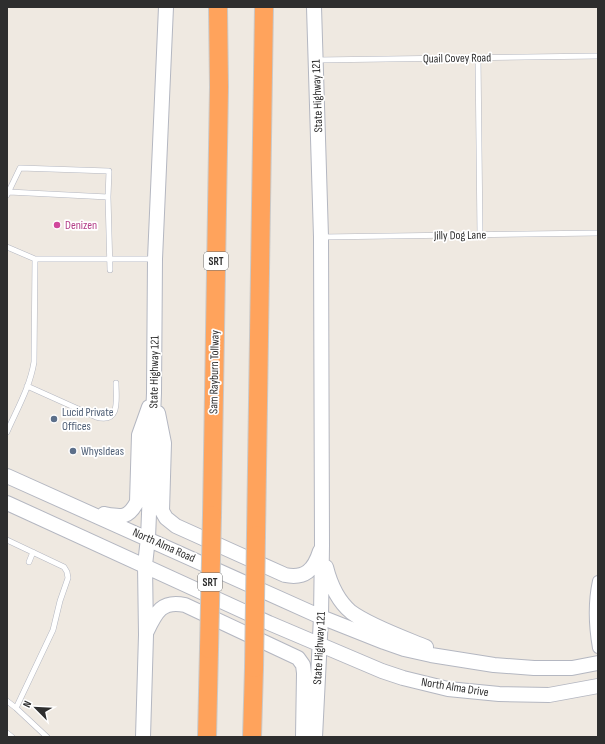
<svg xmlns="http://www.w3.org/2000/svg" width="605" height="744" font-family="'Sofia Sans Condensed',sans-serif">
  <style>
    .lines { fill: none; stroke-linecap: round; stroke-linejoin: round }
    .lane-casing { stroke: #b4b7c1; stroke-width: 6 }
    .street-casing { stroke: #b4b7c1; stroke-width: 12 }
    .secondary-casing { stroke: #b4b7c1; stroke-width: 16 }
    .highway-casing { stroke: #c9c9c9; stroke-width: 20 }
    .lane { stroke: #fff; stroke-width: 5 }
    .street { stroke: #fff; stroke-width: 10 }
    .secondary { stroke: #fff; stroke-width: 14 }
    .highway { stroke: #ffa35c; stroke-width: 18 }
    .highway-bridge-casing { stroke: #c9c9c9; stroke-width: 20; stroke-linecap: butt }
    .highway-bridge { stroke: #ffa35c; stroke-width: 18 }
    .hotel-dot { fill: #d1479c; stroke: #fff; stroke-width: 1.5 }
    .service-dot { fill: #5c6f8a; stroke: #fff; stroke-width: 1.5 }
    .labels { text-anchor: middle; stroke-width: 3.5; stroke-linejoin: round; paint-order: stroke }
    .shield { fill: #fff; stroke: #6d6d6d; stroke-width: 1 }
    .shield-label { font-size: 11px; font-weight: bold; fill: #2e2e2e }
    .street-label { font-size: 12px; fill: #2e2e2e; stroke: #fff }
    .hotel-label { font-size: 12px; fill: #b23c85; stroke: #fff; text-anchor: start }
    .service-label { font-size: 12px; fill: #4e5e75; stroke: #fff; text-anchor: start }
  </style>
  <rect width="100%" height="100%" fill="#efe9e1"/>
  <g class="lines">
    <defs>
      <path id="lane" d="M478 57 480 235
        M317 60 598 56
        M9 192 108 197 110 270
        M7 195 20 168 109 171 108 197
        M322 237 598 233
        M7 247 35 259H154
        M27 386 96 417C121 424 116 399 116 383
        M7 432C17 409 30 387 34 362L35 259
        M7 540 64 567 67 572 68 578 60 601 53 630 16 708
        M29 562 33 552
        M7 701 16 708 47 737
        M7 733 12 737"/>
      <path id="street" d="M598 581C593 604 594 625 598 648"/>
      <path id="secondary" d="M314 7 321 237 322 545 321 617 315 737
        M158 413 164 443 162 511 166 518 176 526 285 575C305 579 314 570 320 551
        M7 476 321 617 384 642 404 649 431 655 494 665 534 668H572L598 663
        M7 503 269 623 382 671 403 678 448 689 499 694 549 695 598 686
        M104 514C121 517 128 519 137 502L139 435 149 407
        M326 567C330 583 338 601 351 612 370 626 404 638 426 647
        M147 631C156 612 162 600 185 605L298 658 303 665 304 673 303 737
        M143 737 146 635 145 565 148 538 154 393 155 259 166 7"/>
      <path id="highway" d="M212 515 219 87 218 7
        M256 535 264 7
        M207 737 209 649
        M252 737 254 668"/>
    </defs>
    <!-- lane casing -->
    <use href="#lane" class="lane-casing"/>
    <!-- street casing -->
    <use href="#street" class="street-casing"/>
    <!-- secondary casing -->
    <use href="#secondary" class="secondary-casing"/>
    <!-- highway casing -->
    <use href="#highway" class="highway-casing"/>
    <!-- lane -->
    <use href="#lane" class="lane"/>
    <!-- street -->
    <use href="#street" class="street"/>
    <!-- secondary -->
    <use href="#secondary" class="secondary"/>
    <!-- highway -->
    <use href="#highway" class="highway"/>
    <defs>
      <path id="highway-bridge" d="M209 649 212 515
        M254 668 256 535"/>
    </defs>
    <!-- highway-bridge casing -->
    <use href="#highway-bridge" class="highway-bridge-casing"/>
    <!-- highway-bridge -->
    <use href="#highway-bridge" class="highway-bridge"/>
  </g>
  <!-- markers -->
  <circle class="hotel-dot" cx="57" cy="225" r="4"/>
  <g class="service-dot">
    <circle cx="54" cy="419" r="4"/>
    <circle cx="73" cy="451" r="4"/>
  </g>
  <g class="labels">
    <!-- shield labels -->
    <g class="shield">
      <rect x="204" y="252" width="24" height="18" rx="3"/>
      <rect x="198" y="573" width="24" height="18" rx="3"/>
    </g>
    <g class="shield-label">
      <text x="216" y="265">SRT</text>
      <text x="210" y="586">SRT</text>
    </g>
    <!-- street labels -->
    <g class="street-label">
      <text transform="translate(457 58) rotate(-1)" y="4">Quail Covey Road</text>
      <text transform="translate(317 96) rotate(-92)" y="4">State Highway 121</text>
      <text transform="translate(460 235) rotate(-1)" y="4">Jilly Dog Lane</text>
      <text transform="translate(154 372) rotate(-89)" y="4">State Highway 121</text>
      <text transform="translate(214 372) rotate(-89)" y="4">Sam Rayburn Tollway</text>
      <text transform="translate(164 545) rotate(24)" y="4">North Alma Road</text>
      <text transform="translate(319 648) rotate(-87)" y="4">State Highway 121</text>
      <text transform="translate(455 687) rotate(9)" y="4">North Alma Drive</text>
    </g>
    <!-- hotel labels -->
    <g class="hotel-label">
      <text x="65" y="229">Denizen</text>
    </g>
    <!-- service labels -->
    <g class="service-label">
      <text x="62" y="416">Lucid Private<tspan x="62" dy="14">Offices</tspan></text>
      <text x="81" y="455">WhysIdeas</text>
    </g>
  </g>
  <!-- border -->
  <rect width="605" height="744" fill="none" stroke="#2e2e2e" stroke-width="16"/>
  <!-- north arrow -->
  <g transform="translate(36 708) rotate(294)" stroke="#ffffff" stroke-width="3" paint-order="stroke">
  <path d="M0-3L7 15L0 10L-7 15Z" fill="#2e2e2e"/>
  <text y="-6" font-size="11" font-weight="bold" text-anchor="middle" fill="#2e2e2e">N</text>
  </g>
</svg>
